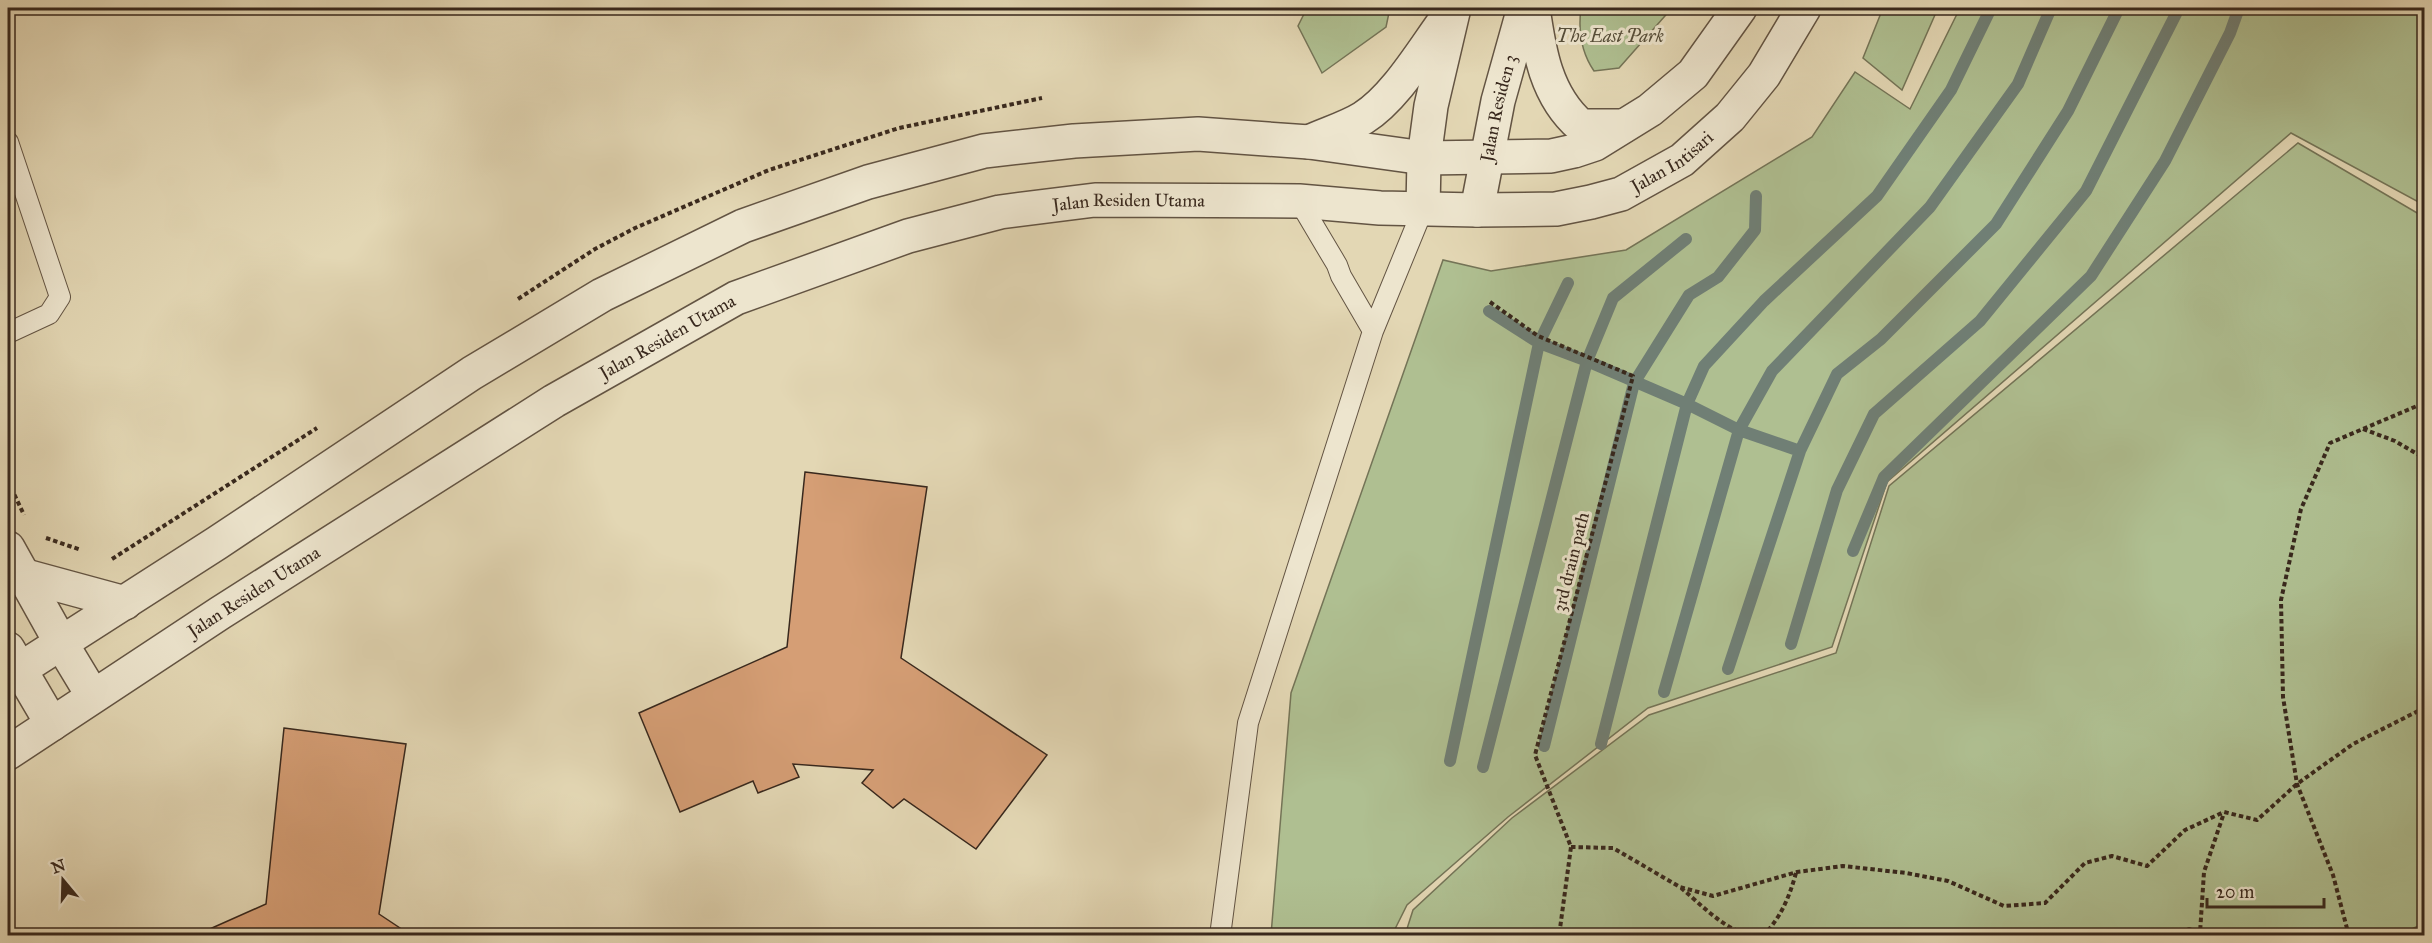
<svg xmlns="http://www.w3.org/2000/svg" width="2432" height="943" font-family="'IM FELL Great Primer',serif">
  <style>
    .green { fill: #afbf91; stroke: #747457; stroke-width: 1.5 }
    .lines { fill: none; stroke-linecap: round; stroke-linejoin: round }
    .stream { stroke: #707f75; stroke-width: 12 }
    .building { fill: #d59e75; stroke: #38281d; stroke-width: 1.5 }
    .service-casing { stroke: #635443; stroke-width: 22 }
    .tertiary-casing { stroke: #635443; stroke-width: 36 }
    .path { stroke: #38281d; stroke-width: 4; stroke-dasharray: 4.5 3; stroke-linecap: butt }
    .service { stroke: #ede5ce; stroke-width: 20 }
    .tertiary { stroke: #ede5ce; stroke-width: 33 }
    .labels { text-anchor: middle; stroke-width: 6; stroke-linejoin: round; paint-order: stroke }
    .park-label { font-size: 18px; font-style: italic; fill: #564e3a; stroke: #ede5ce }
    .street-label { font-size: 18px; fill: #38281d; stroke: #ede5ce }
  </style>
  <rect width="100%" height="100%" fill="#e3d7b4"/>
  <filter id="stains"><feTurbulence type="fractalNoise" baseFrequency=".00333" numOctaves="4"/><feColorMatrix values="0 0 0 0 .2 0 0 0 0 .09 0 0 0 0 .02 0 0 0 .5 -.17"/></filter>
  <radialGradient id="worn" r=".72"><stop offset=".6" stop-color="#630" stop-opacity="0"/><stop offset="1" stop-color="#630" stop-opacity=".3"/></radialGradient>
  <!-- green -->
  <path class="green" d="M1307 8H1390L1386 27 1322 73 1298 26Z
    M1581 8H1672L1619 68 1594 71C1581 52 1578 31 1581 8Z
    M1883 8H1938L1902 90 1863 58Z
    M1960 8H2424V205L2291 133 1887 482 1832 647 1648 708 1508 817 1407 905 1392 935H1271L1291 693 1443 260 1491 271 1626 250 1812 137 1855 72 1910 109Z
    M2298 143 2424 217V923L2398 936 1405 935 1413 910 1512 818 1649 715 1836 653 1889 486Z"/>
  <g class="lines">
    <!-- stream -->
    <path class="stream" d="M1489 311 1539 343 1587 361 1687 404 1739 430 1800 451
      M1853 551 1884 477 2091 276 2165 161 2230 33 2239 8
      M1791 644 1837 490 1874 414 1980 321 2086 191 2179 8
      M1728 669 1800 451 1837 374 1881 339 1996 224 2068 111 2119 8
      M1664 692 1739 430 1772 371 1930 207 2018 84 2051 8
      M1601 744 1687 404 1704 366 1764 301 1877 196 1951 90 1991 8
      M1544 746 1634 383 1689 295 1718 277 1755 230 1756 196
      M1450 761 1539 343 1568 283
      M1483 767 1587 361 1613 298 1686 239"/>
  </g>
  <!-- building -->
  <path class="building" d="M805 472 927 487 901 658 1047 755 976 849 904 799 893 808 862 783 873 770 793 764 799 777 758 793 753 781 680 812 639 713 787 647Z
    M284 728 406 744 379 914 412 936H194L266 904Z"/>
  <g class="lines">
    <defs>
      <path id="service" d="M8 142 60 297 49 314 8 333
        M1299 201 1337 265 1341 276 1373 331
        M1220 936 1248 723 1373 331 1423 209"/>
      <g id="tertiary">
        <path d="M1533 8C1539 51 1546 96 1581 126H1623"/>
        <path d="M1309 142C1326 134 1347 128 1363 118 1396 97 1423 50 1446 19"/>
        <path d="M1423 209 1424 158 1431 106 1454 8"/>
        <path id="s1" d="M1477 210 1498 101 1524 8"/>
        <path d="M8 548 61 643 93 696"/>
        <path d="M22 575 125 603"/>
        <path d="M8 649 52 724"/>
        <path d="M8 677 217 543 472 373 602 295 743 226 868 182 984 151 1074 141 1198 134 1309 142 1424 158 1551 156 1574 151 1595 144 1650 110 1693 74 1740 8"/>
        <path id="s2" d="M8 753 220 613 554 401 736 298 908 236 1000 212 1095 200 1299 201 1380 208 1477 210 1556 209 1591 202 1621 194 1682 160 1730 117 1764 75 1804 8"/>
      </g>
    </defs>
    <!-- service casing -->
    <use href="#service" class="service-casing"/>
    <!-- tertiary casing -->
    <use href="#tertiary" class="tertiary-casing"/>
    <!-- path -->
    <path class="path" d="M518 299 595 249 635 228 769 170 899 128 1042 98
      M1490 302 1538 336 1633 376 1535 755 1571 847 1559 936
      M2363 429 2395 441 2424 458
      M8 481 24 515
      M46 538 81 550
      M112 559 317 428
      M1571 847 1613 848 1680 887 1713 896 1797 872 1843 866 1906 873 1948 881 2004 906 2045 903 2085 863 2112 856 2147 866 2185 830 2224 812 2257 820 2297 784 2353 744 2424 708
      M1681 888C1702 905 1727 933 1755 936
      M2189 929 2200 933 2204 872 2224 813
      M1763 936C1781 917 1789 898 1796 873
      M2173 936 2189 929 2197 936
      M2349 936 2333 875 2297 784 2283 697 2281 600 2301 509 2330 443 2424 403"/>
    <!-- service -->
    <use href="#service" class="service"/>
    <!-- tertiary -->
    <use href="#tertiary" class="tertiary"/>
  </g>
  <g class="labels">
    <!-- park labels -->
    <g class="park-label">
      <text x="1610" y="42">The East Park</text>
    </g>
    <!-- street labels -->
    <g class="street-label">
      <text dy="6" stroke="none"><textPath href="#s1" startOffset="104">Jalan Residen 3</textPath></text>
      <text dy="6" stroke="none"><textPath href="#s2" startOffset="1821">Jalan Intisari</textPath></text>
      <text dy="6" stroke="none"><textPath href="#s2" startOffset="1266">Jalan Residen Utama</textPath></text>
      <text dy="6" stroke="none"><textPath href="#s2" startOffset="780">Jalan Residen Utama</textPath></text>
      <text transform="translate(1571 562) rotate(-76)" y="6">3rd drain path</text>
      <text dy="6" stroke="none"><textPath href="#s2" startOffset="294">Jalan Residen Utama</textPath></text>
    </g>
  </g>
  <!-- margin -->
  <rect width="2432" height="943" fill="none" stroke="#e3d7b4" stroke-width="30"/>
  <rect x="9" y="9" width="2414" height="925" fill="none" stroke="#38281d" stroke-width="3"/>
  <rect x="15" y="15" width="2402" height="913" fill="none" stroke="#38281d" stroke-width="1.5"/>
  <!-- north arrow -->
  <g transform="translate(63 880) rotate(341)" stroke="#ede5ce" stroke-width="4.5" paint-order="stroke">
  <path d="M0-4.5L10 22L0 15L-10 22Z" fill="#38281d"/>
  <text y="-9" font-size="16" font-weight="bold" text-anchor="middle" fill="#38281d">N</text>
  </g>
  <!-- scale -->
  <path d="M2207 898v9h117v-9" fill="none" stroke="#38281d" stroke-width="3"/>
  <text x="2216" y="898" font-size="18" fill="#38281d" stroke="#ede5ce" stroke-width="4.5" paint-order="stroke">20 m</text>
  <rect width="100%" height="100%" filter="url(#stains)"/>
  <rect width="100%" height="100%" fill="url(#worn)"/>
</svg>
